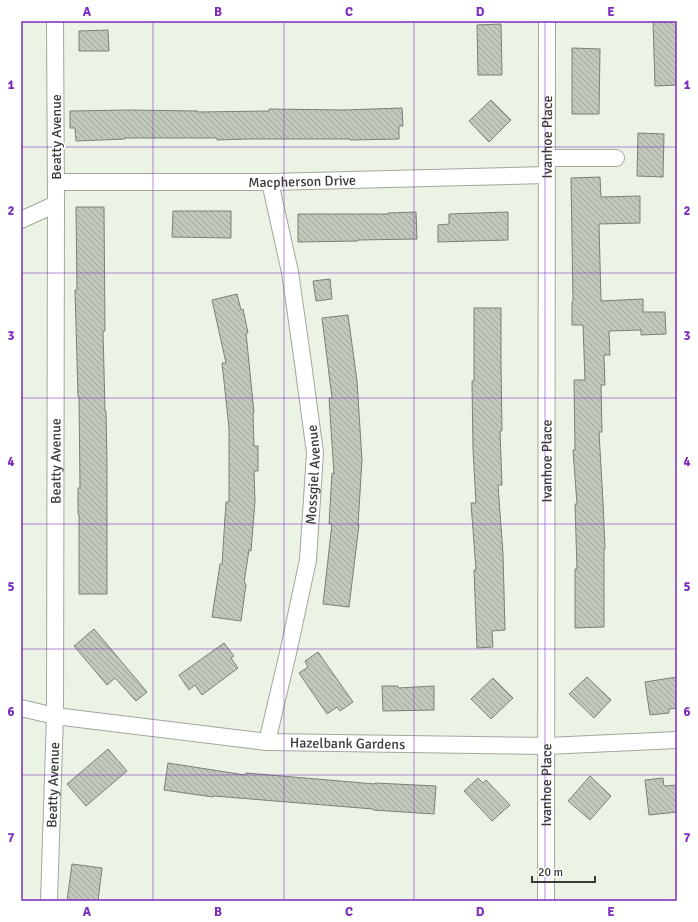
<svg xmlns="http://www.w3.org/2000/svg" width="698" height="922" font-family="Signika,sans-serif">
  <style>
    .building { fill: url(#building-back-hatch); stroke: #7a8175 }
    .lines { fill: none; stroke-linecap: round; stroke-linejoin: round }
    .minor-casing { stroke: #a1a99c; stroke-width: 18 }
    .minor { stroke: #fff; stroke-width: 16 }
    .grid { fill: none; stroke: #7b2cbf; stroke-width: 1; stroke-opacity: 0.55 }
    .labels { text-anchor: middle; stroke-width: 3.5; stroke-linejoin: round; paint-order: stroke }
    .street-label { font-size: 14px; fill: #383b36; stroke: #fff }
    .neatline { fill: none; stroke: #7b2cbf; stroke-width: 1.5 }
    .grid-label { font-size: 13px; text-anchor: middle; font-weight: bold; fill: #7b2cbf }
  </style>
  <defs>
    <pattern id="building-back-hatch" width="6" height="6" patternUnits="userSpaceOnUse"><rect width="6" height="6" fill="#c1c9bc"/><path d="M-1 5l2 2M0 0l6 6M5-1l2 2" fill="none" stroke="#9ea49a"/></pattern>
  </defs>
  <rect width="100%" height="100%" fill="#ebf3e5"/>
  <!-- building -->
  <path class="building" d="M653 21H677V85L655 86Z
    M501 24 502 75H478L477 25Z
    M108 30 109 51H79V31Z
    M572 48 600 49 599 114H572Z
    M491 100 511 120 489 142 469 121Z
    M402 108 403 126H399V139L350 140V139H248L217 140V138H125V139L76 141 75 128H70V111L129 110 198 111V112L269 111V109L344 110Z
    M638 133 664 134 663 177 637 176Z
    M600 177 601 197 640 196V223L599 224 601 301 643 299V312H665L666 334 641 335V330L609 331 610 355H604L605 385H601L602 432H599L603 502 605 549H604V627L575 628V569H577L575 504H577L573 450H575L574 380H585L583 325H572V302L573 301 571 178Z
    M76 207H104L105 331H103L105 411H106L107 462V594H79V514H78V488H80L79 396H78L75 290H77Z
    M173 211H231V238L172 237Z
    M416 212 417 239 358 240V241L298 242V214H388V213Z
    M508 212V240L438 242V225L449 224V214Z
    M330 279 332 299 316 301 313 281Z
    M237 294 241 310 243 309 248 333H246L254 413H253L254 446H258V471H254L255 501 251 551 249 550 244 583 246 584 241 621 212 617 220 564H222L226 502H229V428L222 363H226L212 300Z
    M474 308H501V366L502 431H500L502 485H498L503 554 505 630 492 631 493 647 477 648 474 570H476L471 503H476L473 449 472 381H474Z
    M348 315 357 381 362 460 358 525H359L349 607 323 604 332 524H329L332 473 334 474 329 398H332L322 318Z
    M94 629 147 692 136 701 115 678 107 685 74 646Z
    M224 643 234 656 231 658 238 668 202 695 195 685 189 690 179 675Z
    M318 652 353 702 340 711 337 707 327 714 299 673 308 667 305 661Z
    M587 677 611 700 594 718 569 694Z
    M677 677V708L669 709V713L650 715 645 682Z
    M493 678 513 698 491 719 471 699Z
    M382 686H398V688L434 686V710L383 711Z
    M108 749 127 771 86 806 67 784Z
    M168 763 245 775 246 773 375 784V783L436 786 434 814 373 810V809L214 796 213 797 164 790Z
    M590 776 611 796 590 820 568 801Z
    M478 778 483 783 486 780 510 805 492 821 464 791Z
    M663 778 664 786 677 785V812L649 815 645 780Z
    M72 864 102 868 98 901H67Z"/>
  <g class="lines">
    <defs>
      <g id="minor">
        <path d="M547 158H616"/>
        <path id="s1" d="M56 182H270L547 175"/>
        <path d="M21 220 56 204"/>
        <path id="s2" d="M21 708 55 716 267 742 547 746 677 740"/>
        <path id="s3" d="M267 742 288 653 308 560 315 453 302 356 290 272 270 182"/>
        <path id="s4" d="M49 901 55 716 56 204 55 21"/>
        <path id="s5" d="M546 901 547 21"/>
      </g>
    </defs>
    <!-- minor casing -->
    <use href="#minor" class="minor-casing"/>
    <!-- minor -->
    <use href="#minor" class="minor"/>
  </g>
  <!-- grid -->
  <path class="grid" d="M153 21V901M284 21V901M414 21V901M545 21V901M21 147H677M21 273H677M21 398H677M21 524H677M21 649H677M21 775H677"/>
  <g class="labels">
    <!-- street labels -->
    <g class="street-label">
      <text transform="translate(56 137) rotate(-90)" y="5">Beatty Avenue</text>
      <text dy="5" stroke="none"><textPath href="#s5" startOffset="764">Ivanhoe Place</textPath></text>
      <text dy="5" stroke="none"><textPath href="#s1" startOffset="246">Macpherson Drive</textPath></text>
      <text dy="5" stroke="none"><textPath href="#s4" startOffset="440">Beatty Avenue</textPath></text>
      <text dy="5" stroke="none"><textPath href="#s5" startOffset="440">Ivanhoe Place</textPath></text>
      <text dy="5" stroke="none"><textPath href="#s3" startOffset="272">Mossgiel Avenue</textPath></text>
      <text dy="5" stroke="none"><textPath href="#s2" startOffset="329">Hazelbank Gardens</textPath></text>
      <text dy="5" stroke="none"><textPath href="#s4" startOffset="116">Beatty Avenue</textPath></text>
      <text dy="5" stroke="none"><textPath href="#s5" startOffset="116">Ivanhoe Place</textPath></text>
    </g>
  </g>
  <!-- border -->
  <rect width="698" height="922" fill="none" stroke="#ffffff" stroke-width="44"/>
  <!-- scale -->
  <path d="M532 876v6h63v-6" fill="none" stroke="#383b36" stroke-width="2"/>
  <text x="538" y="876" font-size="12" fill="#383b36" stroke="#ffffff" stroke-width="3" paint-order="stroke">20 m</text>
  <rect x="22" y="22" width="654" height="878" class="neatline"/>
  <g class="grid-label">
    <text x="87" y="16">A</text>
    <text x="218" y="16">B</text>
    <text x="349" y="16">C</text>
    <text x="480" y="16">D</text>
    <text x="611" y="16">E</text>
    <text x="11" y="89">1</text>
    <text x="687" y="89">1</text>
    <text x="11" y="215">2</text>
    <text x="687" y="215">2</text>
    <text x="11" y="340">3</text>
    <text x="687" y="340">3</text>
    <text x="11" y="466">4</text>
    <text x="687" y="466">4</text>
    <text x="11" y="591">5</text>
    <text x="687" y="591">5</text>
    <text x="11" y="716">6</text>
    <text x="687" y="716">6</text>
    <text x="11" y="842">7</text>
    <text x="687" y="842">7</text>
    <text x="87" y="916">A</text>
    <text x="218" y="916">B</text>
    <text x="349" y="916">C</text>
    <text x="480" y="916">D</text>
    <text x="611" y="916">E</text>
  </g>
</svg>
